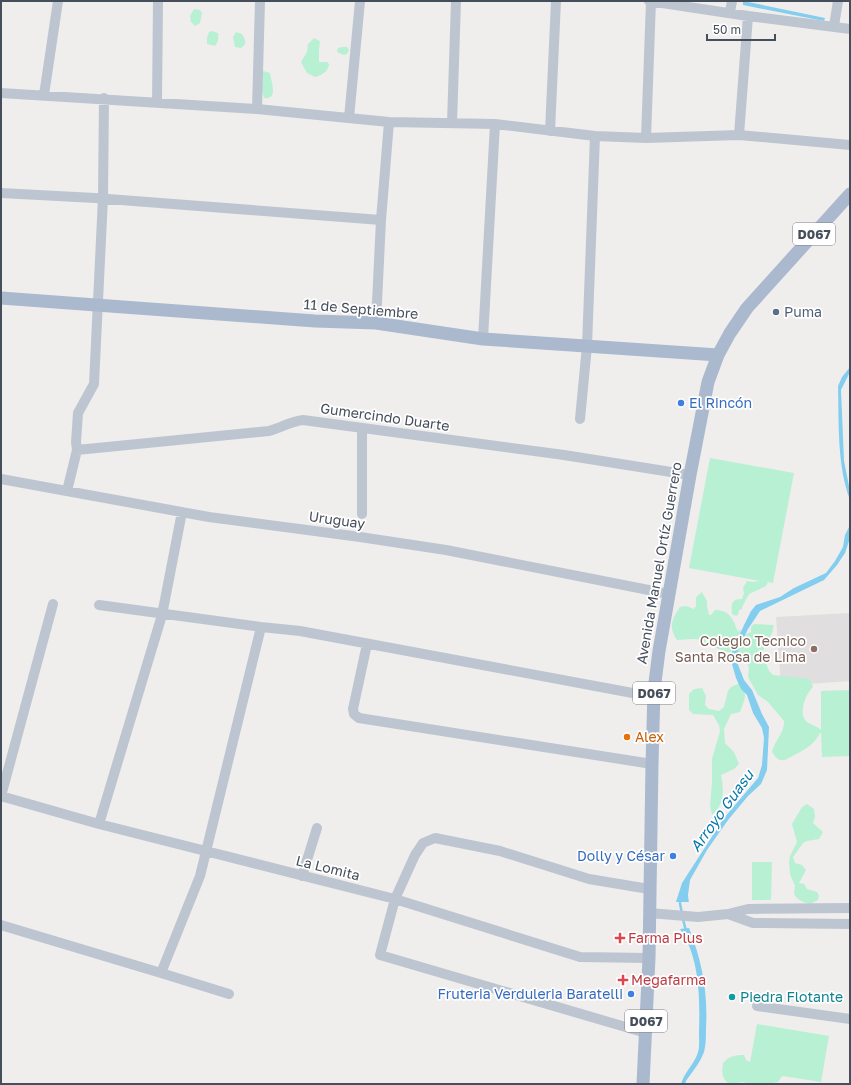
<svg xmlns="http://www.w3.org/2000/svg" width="851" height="1085" font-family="'Golos Text',sans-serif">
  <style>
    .education { fill: #e1dedf }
    .green { fill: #b8f0d4 }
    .water { fill: #83cdef }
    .pier { fill: #f0eded }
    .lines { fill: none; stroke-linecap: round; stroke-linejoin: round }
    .stream { stroke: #83cdef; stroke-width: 2.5 }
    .minor { stroke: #bdc6d0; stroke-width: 10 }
    .major { stroke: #abb9ce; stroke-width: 13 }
    .service-dot { fill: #5c6f8a; stroke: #fff; stroke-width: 1.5 }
    .shop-dot { fill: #3f7fe0; stroke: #fff; stroke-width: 1.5 }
    .education-dot { fill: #8d6e63; stroke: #fff; stroke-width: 1.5 }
    .food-dot { fill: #e8710a; stroke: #fff; stroke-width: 1.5 }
    .health-dot { fill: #e0444e; stroke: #fff; stroke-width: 1.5 }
    .culture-dot { fill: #0f9aa8; stroke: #fff; stroke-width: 1.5 }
    .labels { text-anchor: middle; stroke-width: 3.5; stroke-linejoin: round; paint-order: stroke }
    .shield { fill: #fff; stroke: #7d838c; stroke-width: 1 }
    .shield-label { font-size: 13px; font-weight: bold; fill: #454e5b }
    .street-label { font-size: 14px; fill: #454e5b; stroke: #fff }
    .service-label { font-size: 14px; fill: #4e5e75; stroke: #fff; text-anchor: start }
    .shop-label { font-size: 14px; fill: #366cbe; stroke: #fff; text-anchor: end }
    .education-label { font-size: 14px; fill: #785e54; stroke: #fff; text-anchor: end }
    .food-label { font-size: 14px; fill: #c56008; stroke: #fff; text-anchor: start }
    .health-label { font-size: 14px; fill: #be3a42; stroke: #fff; text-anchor: start }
    .culture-label { font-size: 14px; fill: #0d838f; stroke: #fff; text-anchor: start }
    .water-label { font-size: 15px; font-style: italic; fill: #0678ac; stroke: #fff }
  </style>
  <rect width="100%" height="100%" fill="#f0eded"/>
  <!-- education -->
  <path class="education" d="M850 613V681L781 686 776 617Z"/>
  <!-- green -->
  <path class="green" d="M194 9 200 10 202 13 200 23 195 26 191 22 190 16Z
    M212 31 218 33C219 39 218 42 215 46L207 44V38L209 32Z
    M236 32 242 34C246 40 247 44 241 48L235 47 233 37Z
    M314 38 320 41 319 50V62H327L329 64C329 71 321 76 315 77L307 73 301 62 307 52 308 44Z
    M342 47H347L349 50 347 54 344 55 337 52 338 48Z
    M263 71 270 73C271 81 279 100 264 98L262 90Z
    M710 458 794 473 773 583 768 582 766 586 749 594 742 607V609L739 610 738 615 736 616 732 614C731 604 731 599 742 599L744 593 743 588 747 581 753 582 760 581 689 568Z
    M702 592 707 601V606L709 615H711L715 610C730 610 733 619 738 632L740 629 741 633 746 634 751 632V627L754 624 774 625 772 633 762 653 769 671 773 675 810 679 813 687C806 694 799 710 805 720 809 725 818 726 821 730V691L850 690V756L822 757 821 732C811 749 801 751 785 760 778 761 776 758 772 752 774 741 785 733 784 721L768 702 758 695 748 677 749 668 747 662 740 657 708 645C700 636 688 640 677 640 668 627 672 619 680 607L686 606 694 609 696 606V597Z
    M740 683C748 696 745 698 740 712L731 714 724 729 725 743 734 752 739 764 734 769 721 775C724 791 725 803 712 815L710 805 712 782V759L720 731 719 725 713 715 693 714 689 710V694L694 689 702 688 706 696 705 705 709 709 719 711 724 707 728 691 731 687Z
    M807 804 814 809 815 817 813 823 823 832 819 839 807 841 803 843 793 857 795 863 802 865 806 870 799 883 804 884 807 889 817 892 819 896 818 900 810 904C803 902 797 900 794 894L795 886 790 874 789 861 790 856 797 842 792 824 802 807Z
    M752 862H772L771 900H752Z
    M757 1024 829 1036 821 1082 782 1076 778 1082 768 1084H749L743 1082 729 1084C721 1078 722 1072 723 1063 729 1056 735 1055 744 1055L746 1060 750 1062Z"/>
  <!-- water -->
  <path class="water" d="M743 1 825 18 824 21 743 5Z
    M850 367V372L841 390 844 461 850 491V500C837 465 839 424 838 386L842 377Z
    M850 525V538L845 553 837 565 824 580 760 611 748 629 740 645 738 651 737 662 744 680 752 690 762 714 769 727 767 770 761 784 748 796 728 820 707 850 690 880 688 895 689 904 675 905 682 883 724 818 758 778 762 765 764 738 762 728 753 713 747 695 741 689 736 678 730 657 744 625 751 611 756 605 780 597 794 588 826 573 835 561 843 547 845 535Z
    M689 928C702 961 708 992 706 1028 706 1035 706 1045 704 1052 700 1063 692 1072 686 1081L685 1084H681C684 1073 693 1065 697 1055 700 1049 699 1040 699 1033 700 999 700 958 680 929Z"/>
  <!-- pier -->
  <path class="pier" d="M673 902H691V905L689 906 674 907 673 906Z"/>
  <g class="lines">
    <!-- stream -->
    <path class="stream" d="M680 903 682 914
      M683 919 686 931"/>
    <!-- minor -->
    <path class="minor" d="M649 1 748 16 850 29
      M730 12 732 1
      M834 26 838 1
      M1 93 257 109 389 122 495 124 595 136 646 138 739 135 850 145
      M44 95 58 1
      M157 102 158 1
      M257 109 260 1
      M349 118 360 1
      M452 123 456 1
      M550 131 556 1
      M739 135 748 16
      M646 138 651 1
      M1 193 95 198 381 220
      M376 323 381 220 389 122
      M483 339 495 124
      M580 419 587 346 595 136
      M77 450 269 431C281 428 291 421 303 420L564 455 690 475
      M1 479 209 517 360 537 446 550 669 594
      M67 491 77 450 76 442 78 413 94 384 103 198 104 98
      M362 514V428
      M99 605 261 627 300 631 654 697
      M367 644 353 709 354 714 359 718 652 764
      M1 796 99 824 395 899 580 957 649 958
      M1 796 53 604
      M99 824 162 615 182 512
      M302 876 317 828
      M649 913 698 917 728 914 748 909 850 908
      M728 914 753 923 850 924
      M1 925 161 973 200 876 261 627
      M161 973 229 994
      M757 1006 850 1019
      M646 1033 380 955 395 899 415 855 423 843 435 838 500 851 589 879 649 889"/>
    <!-- major -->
    <path class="major" d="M1 298 315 321 376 323 483 339 718 355
      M643 1084 649 958 652 764 654 690 659 651 690 475 708 382 718 355 730 333 747 308 850 194"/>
  </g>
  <!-- markers -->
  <circle class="service-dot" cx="776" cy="312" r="4"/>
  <g class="shop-dot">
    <circle cx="681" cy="403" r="4"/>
    <circle cx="673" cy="856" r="4"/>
    <circle cx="631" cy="994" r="4"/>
  </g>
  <circle class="education-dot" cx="814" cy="649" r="4"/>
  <circle class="food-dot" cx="627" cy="737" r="4"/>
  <g class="health-dot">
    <path d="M618 932h4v4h4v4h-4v4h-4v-4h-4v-4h4z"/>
    <path d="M621 974h4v4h4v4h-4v4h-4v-4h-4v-4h4z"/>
  </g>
  <circle class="culture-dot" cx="732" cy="997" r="4"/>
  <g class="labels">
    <!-- shield labels -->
    <g class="shield">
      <rect x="793" y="223" width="42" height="22" rx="3"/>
      <rect x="633" y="682" width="42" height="22" rx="3"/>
      <rect x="625" y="1010" width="42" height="22" rx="3"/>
    </g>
    <g class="shield-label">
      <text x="814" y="239">D067</text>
      <text x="654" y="698">D067</text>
      <text x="646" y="1026">D067</text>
    </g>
    <!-- street labels -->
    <g class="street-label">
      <text transform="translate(361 309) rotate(5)" y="5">11 de Septiembre</text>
      <text transform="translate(385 417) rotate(8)" y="5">Gumercindo Duarte</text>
      <text transform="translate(337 520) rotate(8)" y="5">Uruguay</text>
      <text transform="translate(659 563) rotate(-80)" y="5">Avenida Manuel Ortíz Guerrero</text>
      <text transform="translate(328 868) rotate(14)" y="5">La Lomita</text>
    </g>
    <!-- service labels -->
    <g class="service-label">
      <text x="784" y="317">Puma</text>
    </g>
    <!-- shop labels -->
    <g class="shop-label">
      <text x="689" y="408" text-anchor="start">El Rincón</text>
      <text x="665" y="861">Dolly y César</text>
      <text x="623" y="999">Fruteria Verduleria Baratelli</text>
    </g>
    <!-- education labels -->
    <g class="education-label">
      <text x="806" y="646">Colegio Tecnico<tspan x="806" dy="16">Santa Rosa de Lima</tspan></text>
    </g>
    <!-- food labels -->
    <g class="food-label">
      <text x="635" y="742">Alex</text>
    </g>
    <!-- health labels -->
    <g class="health-label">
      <text x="628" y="943">Farma Plus</text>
      <text x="631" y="985">Megafarma</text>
    </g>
    <!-- culture labels -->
    <g class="culture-label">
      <text x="740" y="1002">Piedra Flotante</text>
    </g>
    <!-- water labels -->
    <g class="water-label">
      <text transform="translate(722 811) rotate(-54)" y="5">Arroyo Guasu</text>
    </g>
  </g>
  <!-- border -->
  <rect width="851" height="1085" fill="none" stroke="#454e5b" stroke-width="4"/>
  <!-- scale -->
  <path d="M707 34v6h68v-6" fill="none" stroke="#454e5b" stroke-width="2"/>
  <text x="713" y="34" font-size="12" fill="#454e5b" stroke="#ffffff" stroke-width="3" paint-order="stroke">50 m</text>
</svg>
